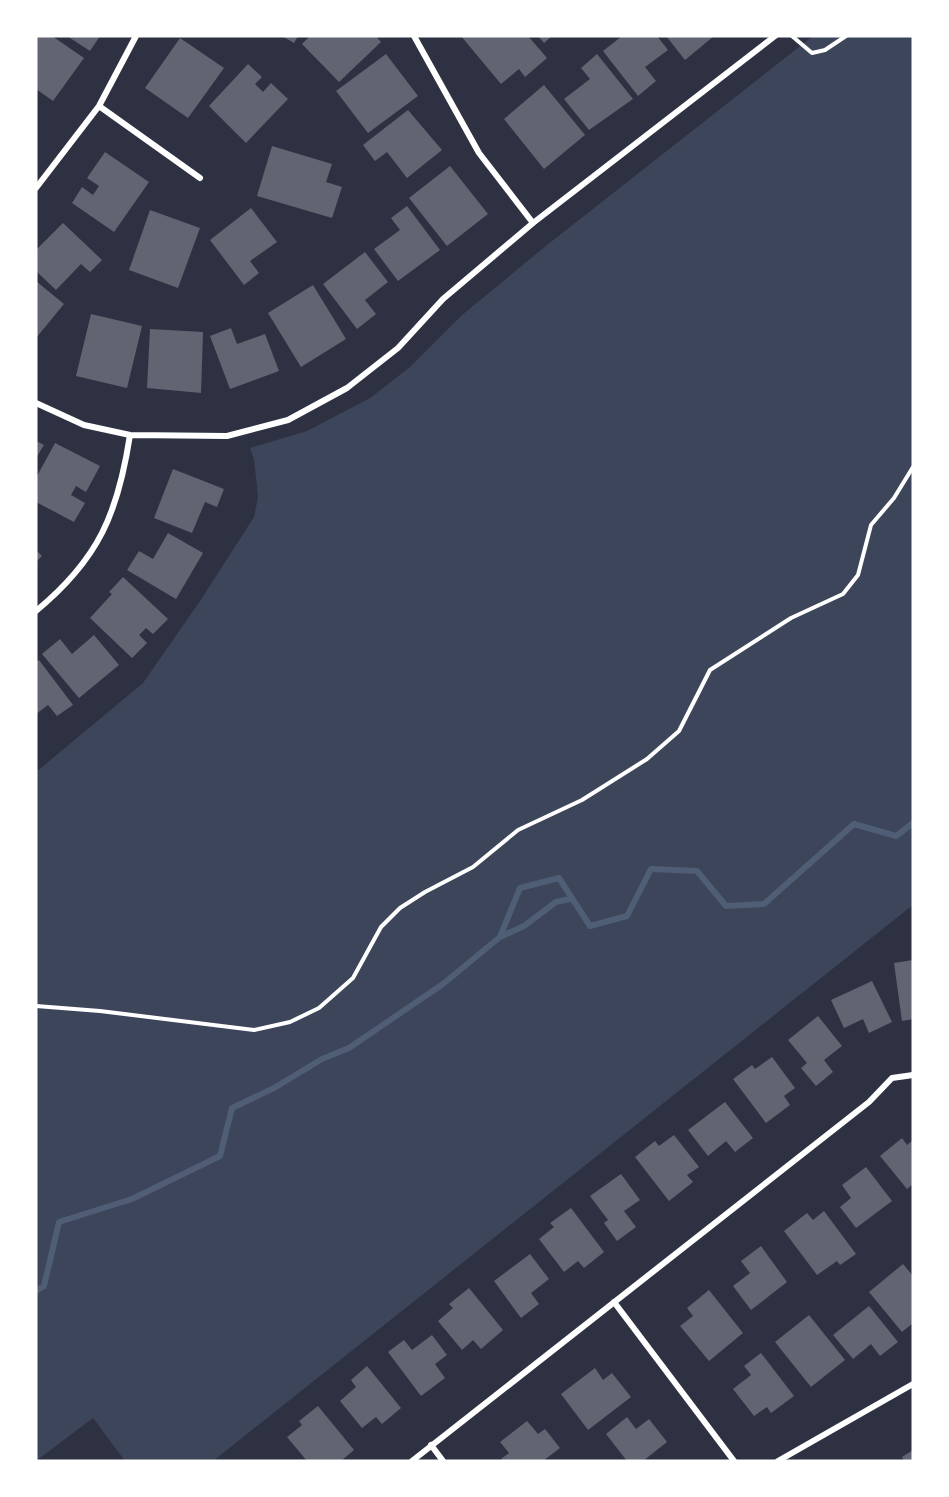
<svg xmlns="http://www.w3.org/2000/svg" width="949" height="1497" font-family="'Roboto Condensed',sans-serif">
  <style>
    .green { fill: #3c4559 }
    .lines { fill: none; stroke-linecap: round; stroke-linejoin: round }
    .stream { stroke: #4f5d75; stroke-width: 6 }
    .building { fill: #626471 }
    .path { stroke: #fff; stroke-width: 4 }
    .minor { stroke: #fff; stroke-width: 6 }
  </style>
  <rect width="100%" height="100%" fill="#2d3142"/>
  <!-- green -->
  <path class="green" d="M813 36H913V905L213 1461H125L93 1418 36 1461V772L143 683 200 601 254 517 258 497 254 459 250 448 307 431 370 398 410 367 462 315 547 245Z"/>
  <g class="lines">
    <!-- stream -->
    <path class="stream" d="M500 937 524 926 556 902 570 899
      M36 1291 44 1286 59 1222 132 1199 220 1156 232 1108 274 1088 322 1059 349 1048 443 984 500 937 520 888 559 878 590 926 627 916 651 869 697 871 726 906 764 904 854 824 896 836 913 823"/>
  </g>
  <!-- building -->
  <path class="building" d="M36 36H52L84 58 53 101 36 89Z
    M67 36H100L90 51Z
    M282 36H298L294 43Z
    M310 36H376L381 42 339 82 302 44Z
    M461 36H528L547 58 525 77 519 69 501 84Z
    M538 36H552L544 43Z
    M622 36H657L668 50 645 67 656 81 638 96 603 51Z
    M666 36H714L685 60Z
    M180 38 224 68 188 118 145 88Z
    M386 54 418 96 368 133 336 91Z
    M597 54 633 99 589 130 564 99 590 79 581 68Z
    M248 64 262 77 255 84 263 92 271 83 288 99 246 143 209 106Z
    M544 85 585 135 544 169 504 119Z
    M408 110 442 150 407 178 387 152 375 161 363 145Z
    M272 146 332 164 326 182 342 187 332 218 257 196Z
    M105 152 149 182 114 232 72 203 82 187 93 195 99 186 87 178Z
    M450 166 488 214 447 246 409 198Z
    M407 206 440 250 398 281 374 249 400 230 391 218Z
    M251 208 277 242 250 261 259 273 244 285 210 240Z
    M150 210 200 228 178 288 129 270Z
    M63 223 102 260 90 272 81 264 56 290 36 271V250Z
    M365 252 388 282 365 300 376 314 357 329 323 284Z
    M36 281 64 304 36 338Z
    M313 285 346 339 301 367 268 313Z
    M91 314 142 326 127 388 76 376Z
    M231 328 237 344 265 334 279 371 230 389 210 336Z
    M150 329 203 332 201 393 147 388Z
    M36 441 44 445 36 458Z
    M55 443 100 466 86 492 76 486 71 495 85 503 74 522 36 502V478Z
    M173 469 224 489 217 507 205 502 192 533 154 518Z
    M168 533 203 553 176 599 127 570 139 551 153 559Z
    M36 550 42 556 36 562Z
    M123 577 168 619 153 634 146 628 139 635 147 643 132 658 90 618 112 594 109 592Z
    M94 635 119 665 79 698 42 654 60 639 72 654Z
    M39 660 73 705 57 716 48 705 36 714V662Z
    M913 960V1019L902 1021 894 963Z
    M872 981 892 1022 869 1033 863 1019 844 1028 831 1000Z
    M818 1016 842 1046 824 1060 833 1072 816 1086 801 1068 807 1063 788 1040Z
    M772 1057 795 1088 784 1096 790 1105 766 1123 733 1079 752 1065 755 1069Z
    M725 1102 753 1138 735 1152 726 1141 708 1156 688 1130Z
    M674 1135 699 1167 687 1175 693 1182 669 1201 635 1157 655 1141 659 1146Z
    M902 1138 907 1145 913 1140V1184L907 1189 880 1156Z
    M866 1167 892 1201 856 1228 840 1207 851 1198 842 1185Z
    M621 1174 640 1200 624 1211 636 1227 617 1241 604 1223 608 1220 590 1196Z
    M571 1208 604 1252 584 1268 578 1261 564 1272 539 1239 554 1227 550 1223Z
    M824 1211 856 1254 840 1265 837 1261 817 1275 784 1231 807 1213 813 1220Z
    M761 1246 787 1282 751 1310 733 1286 750 1273 741 1261Z
    M530 1254 549 1279 531 1293 539 1304 521 1318 494 1281Z
    M903 1264 913 1276V1323L902 1332 869 1292Z
    M469 1288 503 1330 481 1349 473 1340 462 1350 438 1321 453 1308 449 1304Z
    M709 1290 743 1333 709 1361 680 1326 693 1316 687 1308Z
    M869 1306 898 1342 880 1356 871 1344 853 1359 833 1335Z
    M809 1315 845 1360 811 1387 775 1342Z
    M432 1335 447 1355 435 1364 445 1378 421 1396 388 1352 404 1340 412 1350Z
    M761 1353 794 1396 771 1413 767 1407 754 1416 733 1389 751 1375 744 1366Z
    M367 1366 401 1408 382 1424 376 1417 362 1428 340 1401 356 1387 351 1380Z
    M595 1368 603 1380 612 1373 631 1397 588 1430 561 1394Z
    M318 1406 354 1450 341 1461H307L287 1437 302 1425 299 1421Z
    M627 1417 636 1429 649 1419 667 1442 643 1461H627L606 1434Z
    M527 1421 538 1434 545 1429 560 1448 543 1461H503L501 1459 509 1453 500 1442Z
    M913 1450V1461H904L902 1457Z"/>
  <g class="lines">
    <!-- path -->
    <path class="path" d="M792 36 812 53 825 50 846 36
      M36 1006 100 1011 254 1030 290 1022 319 1008 353 978 381 927 400 908 425 892 473 867 518 830 582 800 647 759 679 731 710 670 791 618 843 594 858 575 871 525 894 498 913 467"/>
    <!-- minor -->
    <path class="minor" d="M414 36 479 153 533 223
      M99 106 200 178
      M36 188 99 106 136 36
      M36 403 84 425 130 435 227 436 288 420 347 388 398 348 443 299 533 223 775 36
      M36 611C99 559 118 513 130 435
      M614 1302 734 1461
      M431 1445 443 1461
      M412 1461 869 1102 892 1078 913 1075
      M778 1461 913 1384"/>
  </g>
  <!-- border -->
  <rect width="949" height="1497" fill="none" stroke="#ffffff" stroke-width="75"/>
</svg>
